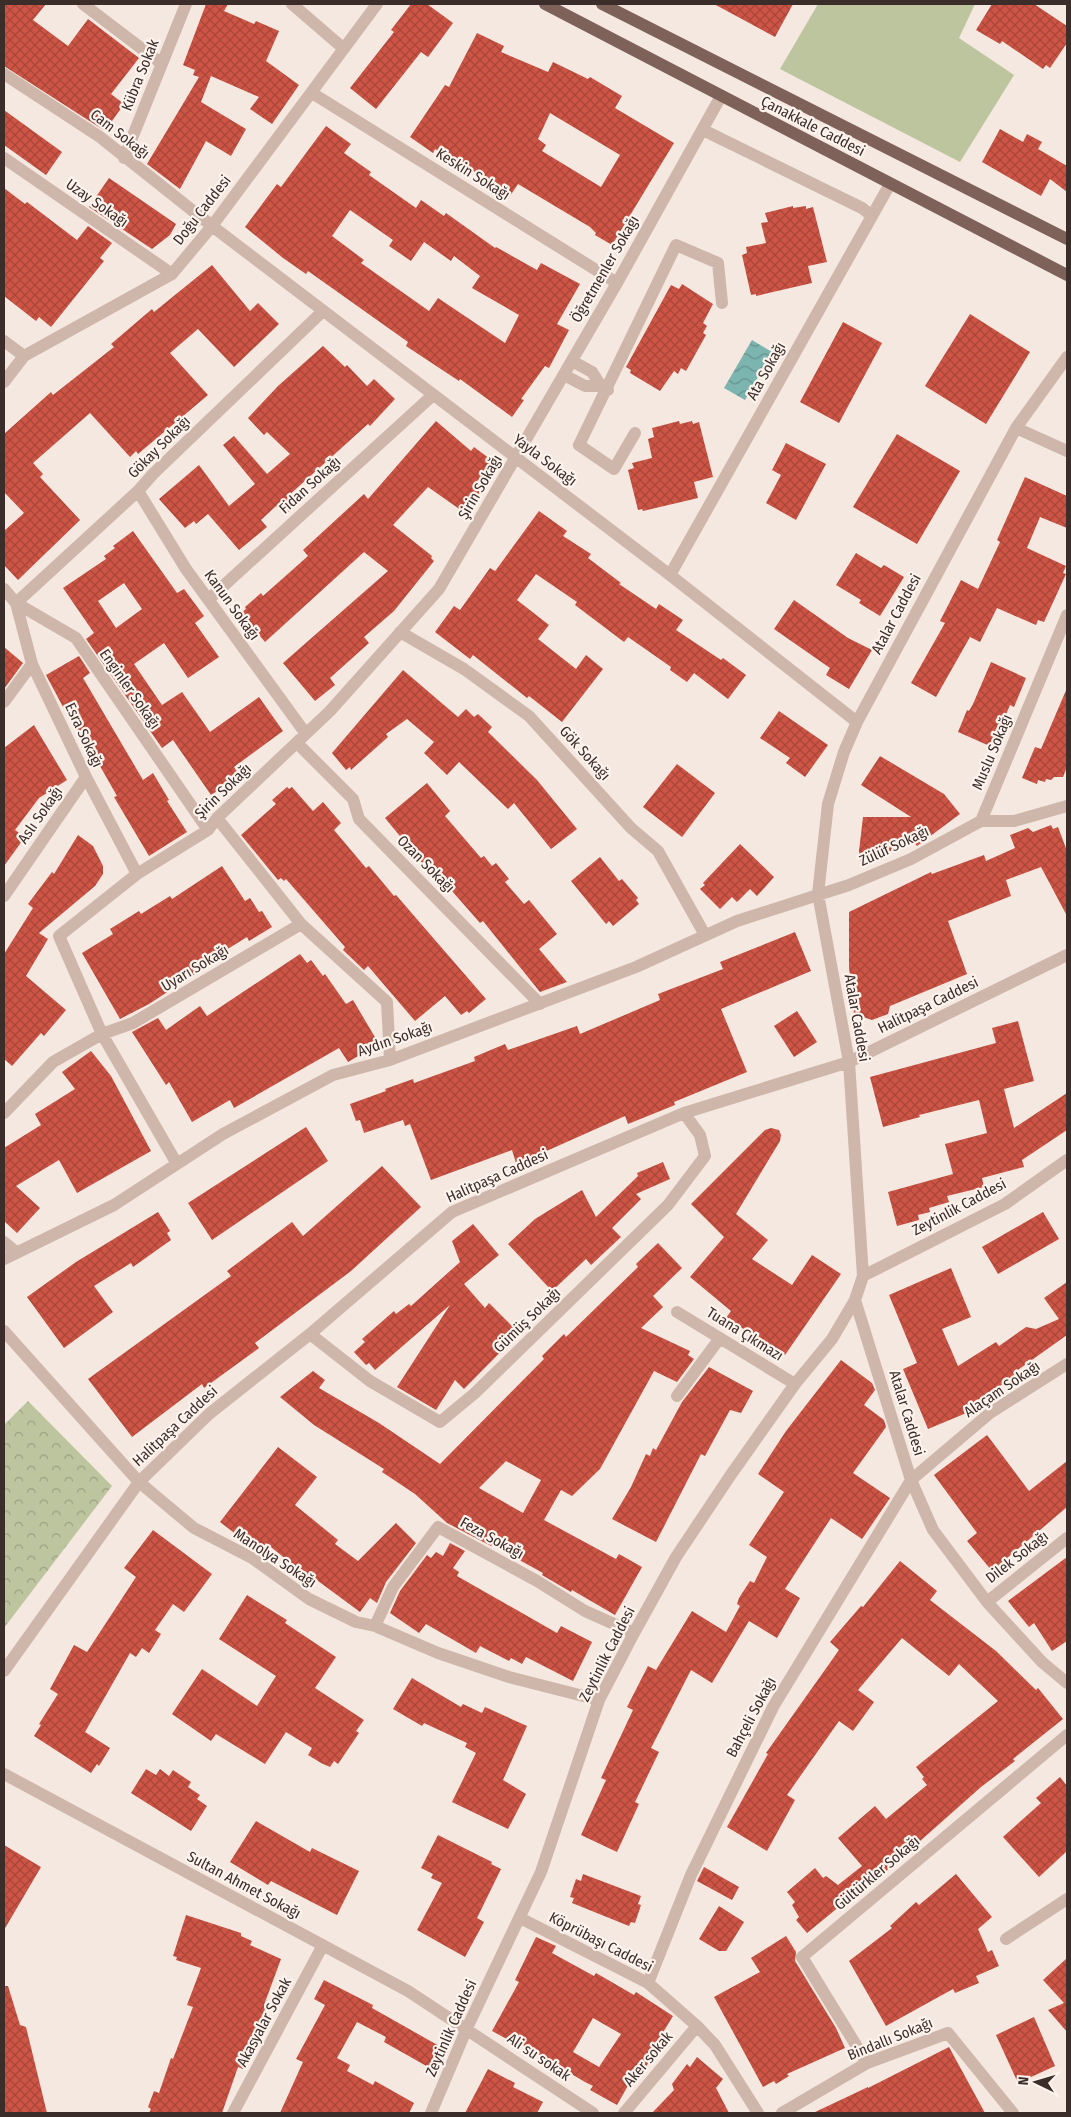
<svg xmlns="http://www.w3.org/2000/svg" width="1071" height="2117" font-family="'Fira Sans Condensed',sans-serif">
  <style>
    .grass { fill: #bdc59e }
    .park { fill: url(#park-crowns) }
    .water { fill: url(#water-waves) }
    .building { fill: url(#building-cross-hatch); fill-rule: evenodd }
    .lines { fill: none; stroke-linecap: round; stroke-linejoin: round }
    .minor { stroke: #ceb6aa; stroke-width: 12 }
    .major { stroke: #7e625a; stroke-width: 12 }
    .labels { text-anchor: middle; stroke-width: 4.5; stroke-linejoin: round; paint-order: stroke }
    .street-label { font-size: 15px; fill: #3b2d2a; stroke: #fcf3ed }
  </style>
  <defs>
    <pattern id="park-crowns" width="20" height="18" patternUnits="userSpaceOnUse" patternTransform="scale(1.25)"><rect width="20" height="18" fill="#bdc59e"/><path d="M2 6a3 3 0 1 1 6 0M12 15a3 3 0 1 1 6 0" fill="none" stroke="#9ba081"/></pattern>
    <pattern id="water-waves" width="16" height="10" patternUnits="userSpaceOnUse" patternTransform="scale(1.25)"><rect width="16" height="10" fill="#7cb4af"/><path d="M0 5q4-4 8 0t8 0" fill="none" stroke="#67938f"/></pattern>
    <pattern id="building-cross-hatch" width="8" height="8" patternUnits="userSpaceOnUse" patternTransform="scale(1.25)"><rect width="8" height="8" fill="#ce5445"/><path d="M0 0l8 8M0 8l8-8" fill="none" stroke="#a8463a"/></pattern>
  </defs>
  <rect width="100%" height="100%" fill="#f5e8e0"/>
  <!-- grass -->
  <path class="grass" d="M818 4H975L959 38 1014 75 960 162 780 69Z"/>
  <!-- park -->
  <path class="park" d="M28 1401 112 1486 4 1628V1425Z"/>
  <!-- water -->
  <path class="water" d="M752 340 772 352 745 400 724 388Z"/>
  <!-- building -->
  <path class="building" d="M4 4H46L33 20 68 46 88 19 139 58 111 94 124 104 105 131 4 66Z
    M206 4H228L224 11 254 24 256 21 279 31 266 61 299 85 272 124 250 109 259 97 211 76 201 102 246 129 231 156 206 141 180 189 147 164 199 77 193 75 195 70 183 65Z
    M411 4H427L453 23 428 57 421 52 376 109 350 88 394 32 391 30Z
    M714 4H793L775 37Z
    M992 4H1034L1067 26V43L1050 68 1046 65 1043 69 1002 41 1000 44 976 30Z
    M477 33 504 46 501 52 548 72 553 62 588 79 590 77 622 96 615 108 674 143 612 245 595 235 596 233 590 227 518 184 508 199 484 182 487 179 435 149 433 153 410 137 445 85 449 87ZM550 113 620 155 601 187 542 151 546 145 538 139Z
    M4 110 62 152 46 175 4 145Z
    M326 126 351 144 344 153 371 172 369 175 416 208 421 200 444 216 446 213 495 248 496 247 537 270 541 263 580 284 557 324 569 330 549 368 545 366 521 399 524 400 512 417 460 379 459 381 406 346 408 342 308 271 306 274 283 258 245 227 277 184 281 187ZM350 210 393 240 389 246 411 261 424 242 451 261 454 256 480 276 472 288 519 315 505 343 438 298 429 311 361 263 364 260 332 236Z
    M1000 129 1023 142 1027 134 1042 142 1038 149 1067 166V192L1050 179 1041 196 982 162Z
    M109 178 176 224 170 235 152 249 89 207Z
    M4 188 25 204 27 202 77 240 88 226 112 243 100 258 104 261 51 327 39 317 36 321 4 296Z
    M793 206V208L806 206V209L813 207 827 262 808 266 812 283 756 296V294L751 295 742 255 747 253 746 247 766 243 761 223 768 222 765 213Z
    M212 265 250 311 258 303 279 324 234 367 198 329 170 353 208 395 138 454 136 451 130 457 90 413 33 463 43 474 40 477 80 520 18 580 4 565V531L24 513 4 492V434L51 392 53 395 114 347 111 344 152 309 154 312Z
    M682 284 713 304 703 323 707 326 703 333 706 335 686 371 681 368 678 374 674 371 660 391 630 373 631 370 626 367 671 285 679 289Z
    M970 314 1030 352 986 424 925 386Z
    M843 322 882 343 839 423 800 402Z
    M323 346 345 367 347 365 367 386 374 379 395 399 370 426 368 424 287 497 295 507 285 515 276 506 261 520 267 527 239 550 208 514 196 524 194 521 185 528 159 499 199 465 229 506 255 484 223 445 234 436 267 474 290 454 267 432 264 435 248 418 278 386Z
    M436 421 471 451 474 447 494 462 491 466 497 470 465 513 428 487 393 525 432 556 431 558 434 561 394 611 364 637 369 643 330 678 335 685 315 701 283 663 388 571 364 552 265 642 241 613 246 609 245 607 261 593 263 596 308 556 303 550 364 494 368 499Z
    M679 421 680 424 692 421 693 424 699 422 713 477 694 482 698 498 643 511 642 509 638 510 628 470 634 468 632 463 652 458 648 439 654 437 652 428Z
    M897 434 960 471 917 544 853 507Z
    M786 443 826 464 796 520 766 503 781 475 772 470Z
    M1025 477 1067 496V528L1040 517 1027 548 1066 566 1063 573 1066 574 1044 622 1038 620 1036 625 997 608 980 642 970 637 936 697 911 683 945 623 940 621 961 580 978 589 1000 542 997 540Z
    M539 511 567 531 563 536 591 554 588 558 621 583 619 584 656 609 659 604 683 620 676 630 721 660 723 658 746 675 728 699 694 673 687 682 670 670 671 667 628 637 624 642 575 605 577 602 536 574 517 600 549 625 538 639 576 669 586 655 603 669 562 722 529 696 527 698 473 655 470 659 435 632 454 606 460 610 490 568 495 571 496 570Z
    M133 531 177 593 184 589 204 616 195 623 219 657 188 678 164 643 134 664 162 705 182 692 210 732 259 697 283 731 234 767 240 776 211 795 173 740 162 748 86 639 94 633 63 588 106 559 104 556 115 548 113 546ZM124 583 142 609 116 628 98 601Z
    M856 553 881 568 884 565 904 577 880 616 859 603 861 600 836 585Z
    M794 600 848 638 872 650 849 689 826 675 830 668 774 629Z
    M4 647 23 663 4 689Z
    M79 656 90 673 83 678 143 780 153 773 169 800 167 801 187 832 149 856 114 797 117 796 96 759 70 720 46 675Z
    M991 662 1026 678 1014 707 1010 705 992 747 958 732 967 710 969 711 973 704Z
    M403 670 458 717 466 709 474 717 478 714 492 727 488 732 537 780 577 829 551 849 514 803 508 809 459 762 447 775 424 753 434 742 407 719 386 734 388 737 351 770 350 767 346 770 332 753Z
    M1067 688V767L1063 777H1054L1051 780 1046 779 1045 782 1038 780 1037 784 1022 778 1035 747 1041 749Z
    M779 711 828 745 805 777 786 763 790 758 760 738Z
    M34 725 67 780 39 798 15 830 25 837 4 866V748Z
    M880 756 944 794 960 814 917 846 912 840 861 866 859 851 863 817H911L861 785Z
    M677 764 715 793 682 837 643 807Z
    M427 783 450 811 445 816 481 858 484 856 492 866 496 863 509 879 505 882 524 904 529 900 557 934 539 949 567 982 540 992 483 921 480 923 445 883 442 887 385 818Z
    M287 787 289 789 292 787 313 811 323 802 341 823 334 830 366 868 369 866 394 896 396 895 486 999 469 1013 467 1011 461 1015 445 996 415 1021 368 966 364 970 343 950 345 947 286 879 284 881 281 878 278 880 241 835 276 804 272 800Z
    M1051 825 1053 829 1058 827 1067 851V916L1041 867 1006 880 1011 896 948 921 967 974 890 1006 888 1014 872 1020 854 1014 849 967V912L931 872 932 874 984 855 986 861 1015 848 1010 835 1028 828 1033 832Z
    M78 835 93 846 103 866V874L95 886 39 933 48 939 26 976 66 1010 44 1036 41 1033 12 1066 4 1059V954L33 908 28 904 52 872 54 874Z
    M740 844 774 877 757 896 750 889 737 902 732 897 720 909 700 889 705 885 703 883Z
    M600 857 619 881 622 879 638 898 636 900 639 904 613 926 609 921 606 924 571 881Z
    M222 866 245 901 250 898 259 912 262 911 272 927 249 941 247 937 210 960 212 963 149 1004 120 1019 82 953 113 934 110 929 139 911 141 914 170 896 172 899Z
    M795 932 811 971 721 1009 747 1072 674 1102 675 1105 628 1124 625 1116 542 1153 516 1163 512 1150 431 1180 410 1124 405 1126 403 1120 364 1133 360 1120 356 1121 350 1104 386 1091 385 1089 413 1079 414 1083 475 1061 474 1057 505 1044 508 1050 577 1026 580 1034 660 1000 658 994 723 969 720 962Z
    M300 954 307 963 311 960 323 976 325 974 346 1004 353 1000 379 1044 348 1062 339 1048 234 1108 230 1100 192 1122 169 1082 166 1085 132 1032 158 1018 166 1030 200 1006 207 1016Z
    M797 1011 817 1042 794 1057 774 1026Z
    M1018 1021 1034 1081 1004 1089 1014 1128 1067 1093V1130L1022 1160 1024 1167 982 1178 984 1187 947 1196 949 1202 929 1208 930 1212 918 1215 919 1220 897 1226 888 1192 953 1174 945 1144 987 1133 979 1100 919 1115 920 1117 883 1127 870 1077 996 1043 992 1028Z
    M91 1051 111 1076 151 1151 77 1193 59 1160 16 1186 40 1208 17 1233 4 1221V1148L41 1125 35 1114 75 1089 62 1072Z
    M306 1127 328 1161 212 1240 188 1203Z
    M771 1128 779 1130 781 1135 780 1141 736 1214 768 1240 752 1259 792 1285 812 1255 841 1274 785 1355 726 1318 731 1311 690 1277 724 1237 691 1204 765 1130Z
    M663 1162 670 1179 636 1194 641 1199 612 1228 621 1237 591 1265 586 1259 552 1291 508 1244 535 1219 582 1190 596 1217 638 1176 637 1173Z
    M382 1166 421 1207 351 1271 255 1343 259 1348 204 1388 202 1384 132 1437 88 1379 231 1276 227 1271 292 1222 303 1236Z
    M158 1212 170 1231 167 1233 171 1240 133 1267 131 1263 94 1286 113 1312 64 1348 27 1297 76 1262Z
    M1043 1212 1059 1239 998 1274 982 1247Z
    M473 1224 499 1255 464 1284 485 1308 489 1303 519 1333 464 1389 455 1380 436 1410 397 1387 450 1305 375 1370 369 1363 366 1365 354 1352 365 1342 362 1339 394 1311 396 1314 409 1304 411 1306 460 1262 452 1241Z
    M658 1243 682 1268 653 1296 663 1307 641 1328 690 1351 688 1355 694 1359 677 1382 654 1371 600 1469 572 1496 561 1490 544 1520 616 1559 619 1554 642 1567 615 1615 572 1590 571 1592 559 1585 542 1575 543 1573 492 1545 491 1546 447 1523 415 1494 382 1472 384 1469 314 1425 280 1397 313 1371 325 1380 319 1388 379 1423 440 1464 544 1359 542 1356 564 1334 566 1337 638 1267 636 1264ZM506 1461 541 1480 523 1513 479 1488Z
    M951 1268 971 1317 942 1329 958 1366 996 1342 999 1346 1026 1327 1036 1329 1059 1319 1044 1298 1067 1282V1335L1015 1372 1017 1375 973 1403 976 1409 928 1429 903 1369 917 1363 889 1295Z
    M841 1360 872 1383 875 1390 864 1405 884 1420 886 1427 853 1473 890 1498 862 1539 831 1518 785 1589 800 1598 777 1638 749 1621 712 1683 691 1670 651 1748 659 1752 635 1802 639 1804 617 1852 581 1835 606 1780 601 1778 633 1710 627 1707 648 1666 656 1670 692 1611 726 1632 740 1606 737 1604 739 1598 750 1581 754 1583 767 1557 749 1545 784 1492 758 1474 786 1431Z
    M709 1367 753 1391 741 1413 730 1410 705 1456 701 1454 656 1542 612 1519 631 1487 646 1454 650 1456 653 1448 656 1450 682 1402Z
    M987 1435 1029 1491 1067 1461V1507L992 1571 967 1541 977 1533 934 1475Z
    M278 1447 317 1477 295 1505 338 1540 335 1544 358 1561 396 1523 416 1543 386 1582 377 1603 370 1598 360 1612 310 1575 308 1577 266 1543 259 1552 220 1522Z
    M153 1530 212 1574 184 1612 173 1604 155 1630 161 1634 149 1653 142 1648 136 1657 130 1653 85 1732 110 1748 99 1766 97 1764 91 1773 34 1736 41 1725 39 1724 58 1694 50 1689 74 1645 87 1652 136 1577 124 1568Z
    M450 1543 465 1551 453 1568 459 1572 457 1576 557 1633 561 1626 592 1642 573 1681 526 1657 522 1664 511 1658 509 1661 480 1646 476 1653 426 1624 419 1633 390 1613 400 1591 427 1555 431 1558 436 1552 443 1556Z
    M1067 1557V1641L1052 1651 1034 1623 1029 1627 1008 1601Z
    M900 1561 937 1591 930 1600 996 1651 1036 1690 1038 1688 1063 1719 1013 1759 1015 1761 981 1787 875 1881 873 1879 807 1933 796 1920 799 1917 792 1905 795 1902 787 1892 815 1868 823 1878 826 1876 838 1885 862 1866 838 1838 875 1806 886 1819 927 1785 922 1779 924 1777 916 1767 998 1701 959 1664 949 1676 902 1638 858 1690 874 1702 853 1731 839 1721 787 1795 795 1800 767 1851 727 1827 768 1754 766 1753 839 1650 830 1642 861 1606 863 1607Z
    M247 1595 287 1620 285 1623 336 1657 315 1688 364 1720 356 1731 359 1733 338 1764 334 1761 330 1767 321 1763 308 1755 312 1748 286 1732 265 1764 216 1734 211 1741 172 1714 202 1669 257 1706 276 1676 219 1639Z
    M412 1678 461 1707 463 1704 482 1713 485 1707 527 1726 503 1780 526 1794 508 1829 452 1802 476 1753 465 1747 467 1743 424 1723 422 1726 393 1709Z
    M146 1769 156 1775 160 1769 169 1776 173 1770 191 1782 188 1787 200 1795 197 1799 207 1806 191 1831 131 1793Z
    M1060 1777 1067 1786V1851L1039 1877 1003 1837 1041 1803 1036 1798Z
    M256 1821 310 1852 312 1848 359 1871 337 1915 271 1881 268 1885 230 1862Z
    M438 1835 492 1862 491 1864 501 1869 477 1918 484 1922 465 1957 417 1930 442 1883 431 1878 433 1874 421 1868Z
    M4 1845 41 1867 4 1930Z
    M704 1867 739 1887 732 1900 697 1881Z
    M583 1874 641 1896 638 1904 641 1905 635 1923 631 1922 629 1926 572 1903 574 1898 570 1897 576 1879 581 1881Z
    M956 1874 992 1917 978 1929 988 1952 992 1950 999 1966 976 1976 979 1983 955 1993 953 1989 886 2026 849 1961 892 1928 890 1926 916 1902 919 1905Z
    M719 1906 744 1922 726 1951H719L699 1939Z
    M186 1915 241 1933V1936L252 1941 250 1945 281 1959 264 2005 266 2006 258 2030 243 2069 238 2067 222 2113H149L151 2109 148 2107 154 2091 159 2093 171 2058 173 2059 193 2007 187 2005 201 1968 176 1960 177 1957 173 1956Z
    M786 1936 796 1952 795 1961 836 2028 845 2048 787 2074 789 2076 776 2084 774 2081 763 2087 714 1997 760 1972 751 1958Z
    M536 1937 556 1946 552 1953 594 1976 596 1973 634 1995 636 1992 673 2016 651 2052 654 2054 639 2078 634 2075 617 2105 590 2090 593 2086 585 2082 521 2044 520 2046 492 2031 519 1982 515 1980ZM593 2018 621 2034 599 2067 573 2052Z
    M1067 1958V2032L1048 2010 1064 2003 1043 1980Z
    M324 1980 373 2005 372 2008 448 2051 437 2072 384 2042 386 2037 357 2022 337 2058 350 2065 347 2071 373 2085 375 2081 414 2103 409 2113H280L303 2062 296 2059 325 2005 314 1999Z
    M4 1986H8L20 2025 26 2027 47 2113H4Z
    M1034 2017 1055 2066 1018 2083 996 2035Z
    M949 2047 985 2113H813L868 2087V2088Z
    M697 2057 723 2079 716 2088 729 2113H652L674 2090 672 2084 687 2064 690 2067Z
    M488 2069 515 2083 513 2087 543 2102 537 2113H465Z"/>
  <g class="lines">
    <!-- minor -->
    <path class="minor" d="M83 4 162 64
      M292 4 343 48
      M4 74 100 137 212 226 670 575 857 722
      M312 93 617 283
      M703 130 862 208 872 216
      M4 158 172 274
      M124 158 186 4
      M4 341 24 356
      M1067 357 1016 428 857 722 844 752 828 804 818 894 849 1062 863 1276 855 1300 911 1480 933 1530 987 1602 1042 1662 1067 1683
      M572 361 592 372 601 386
      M564 375 585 386H601L608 390
      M4 382 24 356 172 274 212 226 377 4
      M1016 428 1067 451
      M635 433 614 469 579 445 676 245 718 263 722 303
      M138 491 186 569 306 734
      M670 575 890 184
      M4 589 16 603 76 638 208 830
      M209 599 433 395
      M1067 615 981 821H1014L1067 806
      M400 632 464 669 529 716 631 828 658 851 705 935
      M4 702 32 664
      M297 743 353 799 359 819 540 1004
      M217 818 301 924 387 1002 390 1060
      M137 874 86 777 32 664 16 603 138 491 153 474 323 311
      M4 896 86 777
      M4 1113 53 1062 102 1034 133 1023 301 924
      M177 1164 102 1034 59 936 137 874 208 830 217 818 330 711 439 589 617 283 721 96
      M4 1242 16 1252
      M4 1259 114 1205 223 1134 333 1075 390 1060 636 967 737 921 849 885 911 859 981 821
      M863 1276 1005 1204 1067 1160
      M677 1312 795 1384
      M4 1331 139 1482 194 1528 252 1558 309 1599 356 1622 375 1626 438 1653 509 1677 599 1700
      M310 1334 370 1381 440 1422 475 1393 668 1205 705 1156 700 1135 684 1113
      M677 1396 720 1338
      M987 1602 1067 1538
      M375 1626 393 1587 438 1527 537 1581 585 1611 634 1633
      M4 1671 139 1482 209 1414 310 1334 452 1212 684 1113 849 1062 1067 955
      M4 1774 408 1991 593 2113
      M520 1918 648 1983 697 2026 715 2045 758 2113
      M1006 1939 1067 1899
      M648 1983 691 1875 773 1707 911 1480 990 1413 1067 1364
      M867 2063 802 1957 1067 1735
      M233 2113 323 1945
      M431 2113 467 2028 541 1872 599 1700 634 1633 676 1557 730 1476 795 1384 832 1339 855 1300
      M624 2113 697 2026
      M782 2113 867 2063 948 2033 1013 2113"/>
    <!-- major -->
    <path class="major" d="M545 4 1067 275
      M602 4 1067 239"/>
  </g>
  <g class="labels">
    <!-- street labels -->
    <g class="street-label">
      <text transform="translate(140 75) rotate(-68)" y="5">Kübra Sokak</text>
      <text transform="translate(813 126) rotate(27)" y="5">Çanakkale Caddesi</text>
      <text transform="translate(120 134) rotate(38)" y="5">Cam Sokağı</text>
      <text transform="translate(473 174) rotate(32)" y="5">Keskin Sokağı</text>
      <text transform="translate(97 203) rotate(35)" y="5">Uzay Sokağı</text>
      <text transform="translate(202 210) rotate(-52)" y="5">Doğu Caddesi</text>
      <text transform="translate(605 269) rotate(-60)" y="5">Öğretmenler Sokağı</text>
      <text transform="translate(766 371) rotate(-61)" y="5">Ata Sokağı</text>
      <text transform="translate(159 447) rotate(-45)" y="5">Gökay Sokağı</text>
      <text transform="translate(545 460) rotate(37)" y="5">Yayla Sokağı</text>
      <text transform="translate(310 485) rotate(-42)" y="5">Fidan Sokağı</text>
      <text transform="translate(480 487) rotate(-60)" y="5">Şirin Sokağı</text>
      <text transform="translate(232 605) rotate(54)" y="5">Kanun Sokağı</text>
      <text transform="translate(896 614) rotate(-62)" y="5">Atalar Caddesi</text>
      <text transform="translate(130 689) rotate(55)" y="5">Enginler Sokağı</text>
      <text transform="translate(84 735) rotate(65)" y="5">Esra Sokağı</text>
      <text transform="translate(992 752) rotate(-67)" y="5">Muslu Sokağı</text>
      <text transform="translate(585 753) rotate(48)" y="5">Gök Sokağı</text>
      <text transform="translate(223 791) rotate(-44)" y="5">Şirin Sokağı</text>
      <text transform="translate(40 815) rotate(-55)" y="5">Aslı Sokağı</text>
      <text transform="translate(894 846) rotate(-25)" y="5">Zülüf Sokağı</text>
      <text transform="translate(426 864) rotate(45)" y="5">Ozan Sokağı</text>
      <text transform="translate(195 968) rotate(-31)" y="5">Uyarı Sokağı</text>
      <text transform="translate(928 1005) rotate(-26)" y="5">Halitpaşa Caddesi</text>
      <text transform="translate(857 1018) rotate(80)" y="5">Atalar Caddesi</text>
      <text transform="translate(395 1039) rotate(-19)" y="5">Aydın Sokağı</text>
      <text transform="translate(497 1176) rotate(-24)" y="5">Halitpaşa Caddesi</text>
      <text transform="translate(959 1207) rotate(-28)" y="5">Zeytinlik Caddesi</text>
      <text transform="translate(527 1320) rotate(-44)" y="5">Gümüş Sokağı</text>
      <text transform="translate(745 1334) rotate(32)" y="5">Tuana Çıkmazı</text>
      <text transform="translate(1002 1389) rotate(-34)" y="5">Alaçam Sokağı</text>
      <text transform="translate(907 1413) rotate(73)" y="5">Atalar Caddesi</text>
      <text transform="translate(175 1426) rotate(-43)" y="5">Halitpaşa Caddesi</text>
      <text transform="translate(492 1538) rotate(29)" y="5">Feza Sokağı</text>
      <text transform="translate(1017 1557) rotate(-38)" y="5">Dilek Sokağı</text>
      <text transform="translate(275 1558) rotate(33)" y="5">Manolya Sokağı</text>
      <text transform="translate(607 1654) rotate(-63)" y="5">Zeytinlik Caddesi</text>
      <text transform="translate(751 1717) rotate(-62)" y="5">Bahçeli Sokağı</text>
      <text transform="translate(877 1873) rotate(-40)" y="5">Gültürkler Sokağı</text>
      <text transform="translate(244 1885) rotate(28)" y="5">Sultan Ahmet Sokağı</text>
      <text transform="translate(601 1942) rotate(27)" y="5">Köprübaşı Caddesi</text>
      <text transform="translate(264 2022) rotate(-62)" y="5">Akasyalar Sokak</text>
      <text transform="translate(451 2028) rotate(-66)" y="5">Zeytinlik Caddesi</text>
      <text transform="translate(890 2039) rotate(-22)" y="5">Bindallı Sokağı</text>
      <text transform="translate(539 2057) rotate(34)" y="5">Ali su sokak</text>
      <text transform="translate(648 2059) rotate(-50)" y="5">Aker sokak</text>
    </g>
  </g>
  <!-- border -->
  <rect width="1071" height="2117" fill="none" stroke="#3b2d2a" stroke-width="10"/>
  <!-- north arrow -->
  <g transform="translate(1036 2082) rotate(275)" stroke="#fcf3ed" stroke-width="4" paint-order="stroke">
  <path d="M0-4L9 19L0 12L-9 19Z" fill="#3b2d2a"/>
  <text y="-8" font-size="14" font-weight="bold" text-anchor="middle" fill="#3b2d2a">N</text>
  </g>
</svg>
